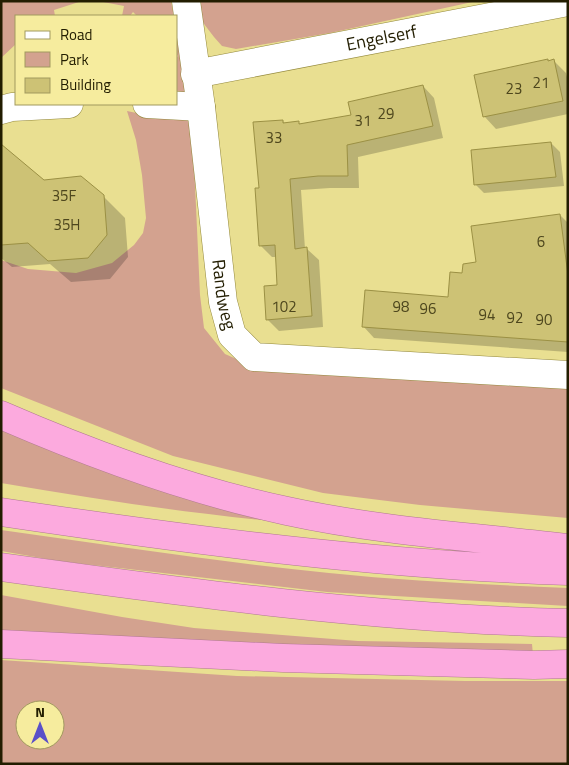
<svg xmlns="http://www.w3.org/2000/svg" width="569" height="765" font-family="'Titillium Web',sans-serif">
  <style>
    .green { fill: #d3a28f; fill-rule: evenodd }
    .shadow { fill: #0003 }
    .building { fill: #cdc275; stroke: #9b9044 }
    .lines { fill: none; stroke-linecap: round; stroke-linejoin: round }
    .minor-casing { stroke: #93883b; stroke-width: 29 }
    .motorway-casing { stroke: #b07990; stroke-width: 29 }
    .minor { stroke: #fff; stroke-width: 28 }
    .motorway { stroke: #fcaade; stroke-width: 28 }
    .labels { text-anchor: middle; stroke-width: 4; stroke-linejoin: round; paint-order: stroke }
    .number-label { font-size: 15px; fill: #4d461d }
    .street-label { font-size: 18px; fill: #221d00; stroke: #f6ec9e }
  </style>
  <rect width="100%" height="100%" fill="#e9df91"/>
  <!-- green -->
  <path class="green" d="M1 1H82L54 10 55 16H16V44L1 58Z
    M98 1H171L174 16H137L133 12 130 16H122L124 6Z
    M197 1H477L330 33 236 49 222 46 214 37 201 20Z
    M176 28 188 94 176 98V58L178 56 176 54Z
    M127 111 160 118H192L200 295 204 328 225 354 241 361 568 389V518L420 505 323 493 173 456 1 388V260L28 269 76 273 112 263 134 245 143 233 146 218 142 175 136 140Z
    M1 425 318 525C212 517 106 501 1 483Z
    M1 530C110 545 219 562 329 573 408 581 488 585 568 588V606L327 592 59 561 1 551Z
    M1 595 122 617 194 628 358 641 532 644 533 655 1 635Z
    M1 660 237 676 465 681H568V764H1ZM25 710H55V740H25Z"/>
  <!-- shadow -->
  <path class="shadow" d="M554 61 566 73 568 81V114L496 129 484 116 548 62Z
    M423 86 434 98 443 138 358 157 359 188H330L301 190 305 249H307L319 260 323 327 279 331 267 319 279 287 277 257H272L260 245V189L283 121 285 124 299 123 301 125 353 116Z
    M551 143 560 152 564 186 484 193 475 184Z
    M1 145 44 181 103 196 125 218 128 257 110 279 71 282 50 264 12 267 1 258Z
    M560 215 568 223V352L374 338 363 326 449 298 463 275 477 263Z"/>
  <!-- building -->
  <path class="building" d="M548 59V61L554 59 563 101 483 117 474 75Z
    M423 85 433 126 347 145 348 176H318L290 179 295 249 307 247 312 316 266 320 264 286 277 285 275 245 259 246 255 188H259L253 122 283 120V123L299 121V124L351 115 348 102Z
    M551 142 556 177 474 185 471 150Z
    M1 144 44 180 81 176 104 195 107 235 88 258 48 261 28 243 1 245Z
    M560 214 568 275V342L362 327 365 290 448 297 450 272 462 273 463 264 476 262 471 226Z"/>
  <g class="lines">
    <defs>
      <g id="minor">
        <path id="s1" d="M186 1 201 107 223 302 232 335 254 357 568 375"/>
        <path id="s2" d="M195 74 568 2"/>
        <path d="M147 104 201 107"/>
        <path d="M1 110 12 107 69 104"/>
      </g>
      <path id="motorway" d="M1 415C93 455 188 490 287 511 379 531 474 537 568 548
        M1 512C189 540 377 565 568 571
        M1 567C189 593 378 619 568 623
        M1 644 283 658 534 665 568 664"/>
    </defs>
    <!-- minor casing -->
    <use href="#minor" class="minor-casing"/>
    <!-- motorway casing -->
    <use href="#motorway" class="motorway-casing"/>
    <!-- minor -->
    <use href="#minor" class="minor"/>
    <!-- motorway -->
    <use href="#motorway" class="motorway"/>
  </g>
  <g class="labels">
    <!-- number labels -->
    <g class="number-label">
      <text x="541" y="88">21</text>
      <text x="514" y="94">23</text>
      <text x="386" y="119">29</text>
      <text x="363" y="126">31</text>
      <text x="274" y="143">33</text>
      <text x="64" y="201">35F</text>
      <text x="67" y="230">35H</text>
      <text x="541" y="247">6</text>
      <text x="284" y="312">102</text>
      <text x="401" y="312">98</text>
      <text x="428" y="314">96</text>
      <text x="487" y="320">94</text>
      <text x="515" y="323">92</text>
      <text x="544" y="325">90</text>
    </g>
    <!-- street labels -->
    <g class="street-label">
      <text dy="6" stroke="none"><textPath href="#s2" startOffset="190">Engelserf</textPath></text>
      <text dy="6" stroke="none"><textPath href="#s1" startOffset="296">Randweg</textPath></text>
    </g>
  </g>
  <!-- border -->
  <rect width="569" height="765" fill="none" stroke="#221d00" stroke-width="5"/>
  <!-- legend -->
  <rect x="15" y="15" width="162" height="90" fill="#f6ec9e" stroke="#a1995f"/>
  <rect x="25" y="31" width="25" height="8" fill="#ffffff" stroke="#a1995f"/>
  <text x="60" y="40" font-size="15" fill="#221d00">Road</text>
  <rect x="25" y="52" width="25" height="15" fill="#d3a28f" stroke="#a1995f"/>
  <text x="60" y="65" font-size="15" fill="#221d00">Park</text>
  <rect x="25" y="78" width="25" height="15" fill="#cdc275" stroke="#a1995f"/>
  <text x="60" y="90" font-size="15" fill="#221d00">Building</text>
  <!-- north arrow -->
  <g transform="translate(40 725)"><circle r="24" fill="#f6ec9e" stroke="#a1995f"/>
  <path d="M0-4L9 19L0 12L-9 19Z" fill="#5a50c8"/>
  <text y="-8" font-size="14" font-weight="bold" text-anchor="middle" fill="#221d00">N</text>
  </g>
</svg>
